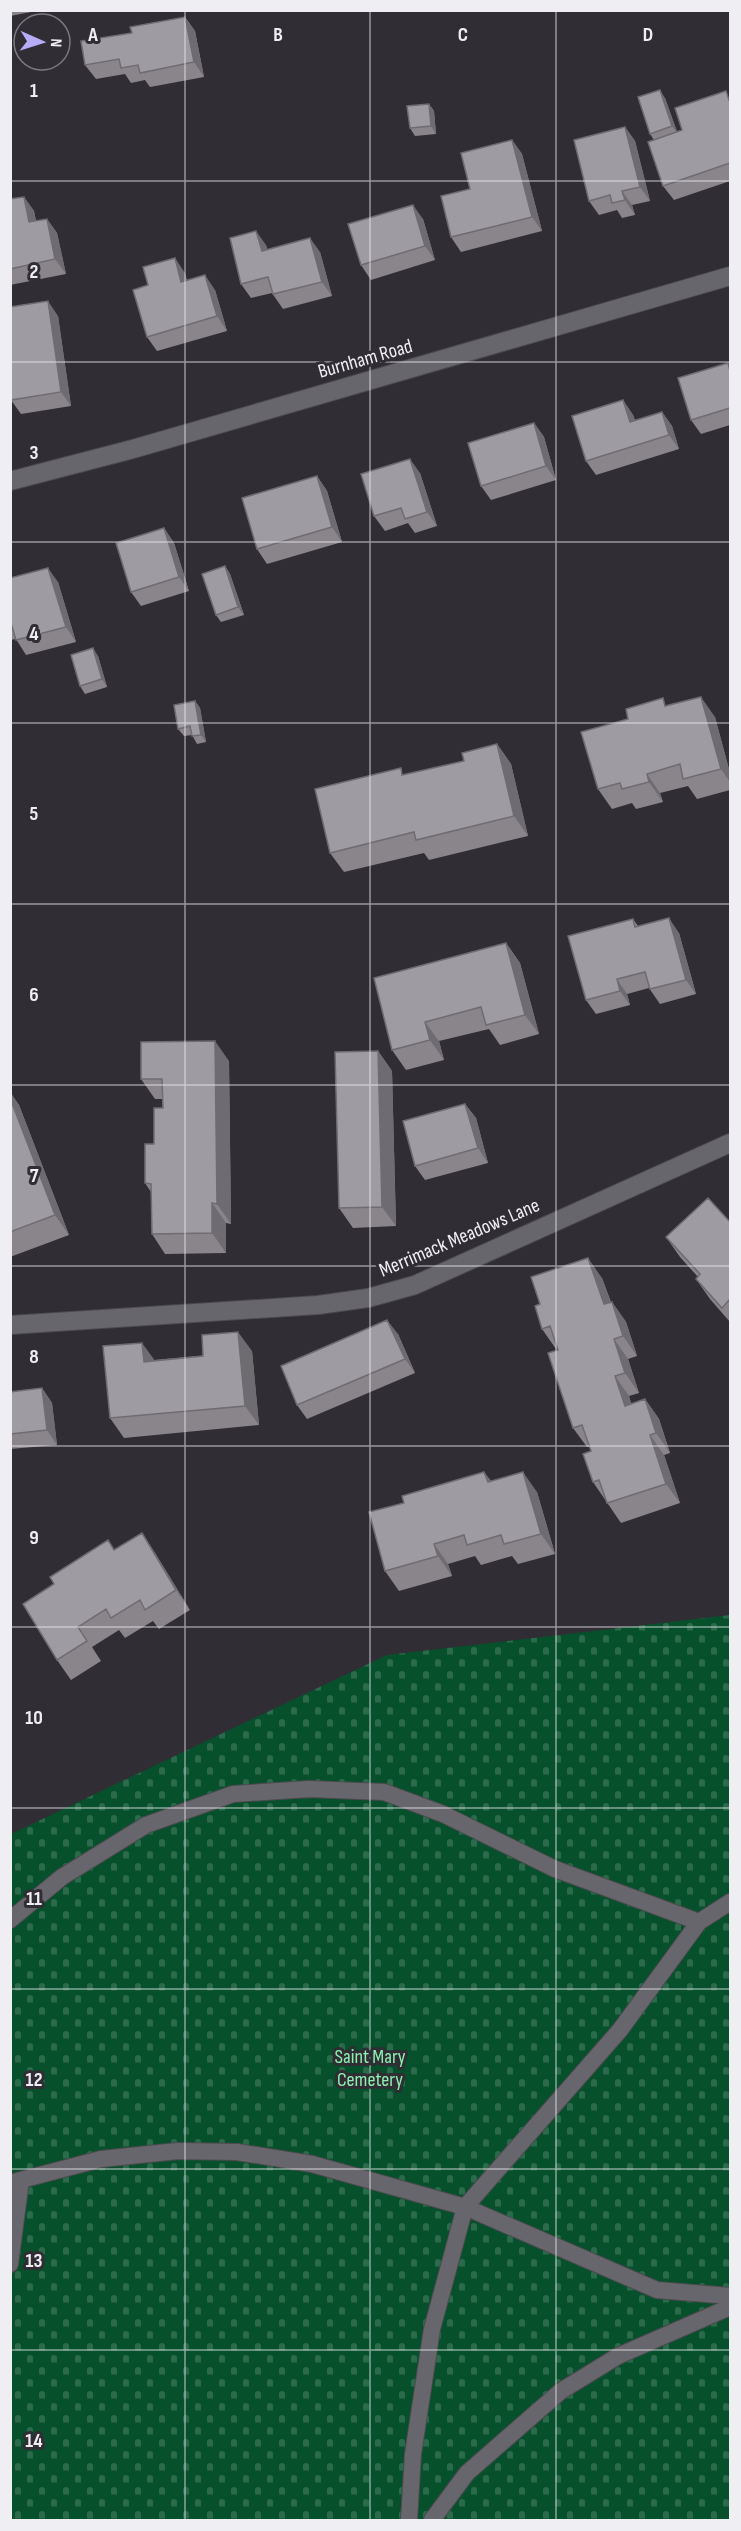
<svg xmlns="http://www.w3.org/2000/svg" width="741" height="2531" font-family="'Sofia Sans Condensed',sans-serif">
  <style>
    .cemetery { fill: url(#cemetery-stones) }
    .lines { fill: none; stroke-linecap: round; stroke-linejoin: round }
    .service-casing { stroke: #4c4a4f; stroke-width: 18 }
    .minor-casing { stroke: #4c4a4f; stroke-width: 20 }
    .service { stroke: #68666d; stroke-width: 16 }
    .minor { stroke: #68666d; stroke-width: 18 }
    .wall { fill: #89858b }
    .shaded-wall { fill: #6f6c71 }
    .building { fill: #9f9ba2; stroke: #6f6c71; stroke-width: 1.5 }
    .grid { fill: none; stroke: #efeef2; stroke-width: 1.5; stroke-opacity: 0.55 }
    .labels { text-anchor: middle; stroke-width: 6; stroke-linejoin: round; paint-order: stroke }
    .street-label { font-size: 20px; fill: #efeef2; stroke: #302d34 }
    .park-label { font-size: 20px; fill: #8cf1b0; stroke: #302d34 }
    .grid-label { font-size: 20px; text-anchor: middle; font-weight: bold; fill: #efeef2; stroke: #302d34; stroke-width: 6; stroke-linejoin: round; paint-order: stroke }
  </style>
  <defs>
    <pattern id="cemetery-stones" width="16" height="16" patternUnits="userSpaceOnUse" patternTransform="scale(1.5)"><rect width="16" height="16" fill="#06502b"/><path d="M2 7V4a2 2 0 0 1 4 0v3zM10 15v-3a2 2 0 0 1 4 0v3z" fill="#2b6a4a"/></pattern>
  </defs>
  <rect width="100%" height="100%" fill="#302d34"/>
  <!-- cemetery -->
  <path class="cemetery" d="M730 1615V2520H11V1834L387 1655Z"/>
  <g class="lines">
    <defs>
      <path id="service" d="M10 1920 62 1877 146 1825 233 1794 309 1789 384 1792 443 1814 555 1869 699 1922
        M21 2180 101 2159 178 2151 237 2152 312 2164 465 2207 657 2290 730 2296
        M10 2183 21 2180 10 2264
        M409 2520 413 2454 432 2329 465 2207 620 2030 699 1922 730 1902
        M432 2520 467 2473 561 2391 618 2356 730 2307"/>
      <path id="minor" d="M10 481 133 449 730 276
        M10 1325 318 1305 368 1298 415 1285 730 1143"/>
    </defs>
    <!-- service casing -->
    <use href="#service" class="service-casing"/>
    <!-- minor casing -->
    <use href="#minor" class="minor-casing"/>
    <!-- service -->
    <use href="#service" class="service"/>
    <!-- minor -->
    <use href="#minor" class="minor"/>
  </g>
  <!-- wall -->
  <path class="wall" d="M10 10H30L31 12 10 16Z
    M185 17 195 31 204 77 150 87 145 80 131 83 125 74 96 79 85 65 132 33Z
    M730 97V181L674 200 663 186 654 140 650 134 665 98 677 132 682 130Z
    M429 104 434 111 436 134 415 136 410 128Z
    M625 127 635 141 650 201 632 205 635 215 622 218 617 210 599 215 589 201Z
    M512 140 522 154 542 231 461 252 451 237 470 189Z
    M24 197 34 211 36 221 47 219 57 233 66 274 10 285V199Z
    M423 219 435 260 371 280 361 265Z
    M266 245 267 249 320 252 332 296 283 309 272 293 251 298 241 284Z
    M185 273 187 281 215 290 227 331 157 351 147 337 148 285Z
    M58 316 71 406 21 414 11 400Z
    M730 366V425L701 434 691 420Z
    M623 400 633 415 635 420 662 412 672 426 679 449 596 475 586 461Z
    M534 423 544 437 556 480 491 500 481 486Z
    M420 473 437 526 415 533 408 523 385 531 374 516Z
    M317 476 327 491 342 542 267 564 257 549Z
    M164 528 174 543 189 591 141 606 131 592Z
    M225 566 230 574 244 615 221 622 216 615Z
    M10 578 58 582 76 642 26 655 16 639 10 640Z
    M98 656 107 687 85 694 80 686Z
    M195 701 200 708 206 742 197 744 192 735 184 736 178 729Z
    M668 706 715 717 730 773V790L697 799 688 786 660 793 663 802 636 809 632 803 612 809 598 789 628 719Z
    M497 744 511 764 528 836 429 860 424 853 344 872 330 853 406 775 464 761Z
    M633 919 638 926 679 933 696 994 660 1004 649 988 627 994 630 1005 596 1014 586 1000Z
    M506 943 520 963 539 1034 500 1045 489 1029 439 1041 444 1060 406 1070 392 1050Z
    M378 1051 392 1071 396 1226 353 1228 339 1208Z
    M229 1061 231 1224 226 1223V1253L165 1254 152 1234 151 1192 145 1183 163 1108 162 1099H155L141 1079Z
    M10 1092 19 1105 69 1235 10 1257Z
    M465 1104 476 1118 488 1163 425 1180 415 1166Z
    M730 1222V1322L710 1299 696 1279 698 1277 680 1257 666 1237Z
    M602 1278 611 1302H612L626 1322 637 1356 628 1359 639 1393 629 1396 631 1404 645 1399 659 1419 670 1453 664 1455 680 1503 621 1523 593 1482 591 1451 590 1447H587L573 1428 558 1348 556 1349 542 1329Z
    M398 1334 415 1373 307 1419 297 1405Z
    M252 1351 259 1425 124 1438 110 1418 154 1360Z
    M42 1388 52 1403 57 1445 10 1449V1392Z
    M484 1472 491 1481 537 1492 555 1554 518 1564 512 1556 481 1565 475 1556 448 1564 452 1576 399 1591 385 1571 404 1503Z
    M142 1533 155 1553 190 1610 159 1629 153 1621 125 1638 119 1630 92 1647 101 1661 71 1680 57 1660 115 1550Z"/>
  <!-- shaded-wall -->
  <path class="shaded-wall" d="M185 17 195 31 204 77 194 62Z
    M660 90 665 98 678 134 672 126Z
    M429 104 434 111 436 134 431 126Z
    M625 127 635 141 650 201 640 187Z
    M512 140 522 154 542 231 532 217Z
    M622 191 632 205 635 215 625 200Z
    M24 197 34 211 39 237 29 222Z
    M413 205 423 219 435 260 425 246Z
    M47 219 57 233 66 274 55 259Z
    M256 231 266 245 272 265 262 251Z
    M310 238 320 252 332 296 322 282Z
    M175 258 185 273 191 297 181 282Z
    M205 275 215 290 227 331 217 316Z
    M48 301 58 316 71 406 61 392Z
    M623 400 633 415 640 436 630 422Z
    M662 412 672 426 679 449 669 435Z
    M534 423 544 437 556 480 546 466Z
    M410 459 420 473 437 526 427 512Z
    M317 476 327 491 342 542 332 527Z
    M164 528 174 543 189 591 179 577Z
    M225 566 230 574 244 615 238 607Z
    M48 568 58 582 76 642 66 627Z
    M93 648 98 656 107 687 102 679Z
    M701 697 715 717 730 773V782L721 769Z
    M195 701 200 708 206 742 201 735Z
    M497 744 511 764 528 836 514 816Z
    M647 774 660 793 663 802 649 782Z
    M669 918 679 933 696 994 686 980Z
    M506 943 520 963 539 1034 525 1015Z
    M617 979 627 994 630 1005 620 991Z
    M425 1022 439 1041 444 1060 430 1040Z
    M215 1041 229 1061 231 1224 217 1204Z
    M378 1051 392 1071 396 1226 382 1207Z
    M10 1092 19 1105 69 1235 55 1215 10 1098Z
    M465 1104 476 1118 488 1163 478 1148Z
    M212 1203 226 1223V1253L212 1233Z
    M588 1258 602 1278 618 1324 604 1304Z
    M612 1302 626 1322 637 1356 623 1336Z
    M387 1320 398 1334 415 1373 405 1359Z
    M238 1332 252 1351 259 1425 245 1406Z
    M614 1339 628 1359 639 1393 625 1373Z
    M142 1343 156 1362H144Z
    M615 1376 629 1396 639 1426 625 1406Z
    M42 1388 52 1403 57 1445 47 1430Z
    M645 1399 659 1419 670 1453 656 1433Z
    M650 1435 664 1455 680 1503 666 1484Z
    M484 1472 498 1492 488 1482Z
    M523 1472 537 1492 555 1554 541 1534Z
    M142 1533 155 1553 190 1610 176 1590Z
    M434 1544 448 1564 452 1576 438 1556Z"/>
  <!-- building -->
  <path class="building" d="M185 17 194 62 140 73 138 65 121 68 119 59 85 65 81 41 132 33 130 27Z
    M660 90 672 126 650 134 638 97Z
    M726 91 730 103V163L663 186 648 142 682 130 675 108Z
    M429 104 431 126 410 128 407 106Z
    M625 127 640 187 622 191 625 200 612 203 610 195 589 201 574 140Z
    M512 140 532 217 451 237 441 196 470 189 461 153Z
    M24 197 29 222 47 219 55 259 10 269V199Z
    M413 205 425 246 361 265 348 224Z
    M256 231 262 251 310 238 322 282 273 294 268 277 241 284 230 238Z
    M175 258 181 282 205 275 217 316 147 337 133 290 148 285 143 267Z
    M48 301 61 392 11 400 10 307Z
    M728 363 730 371V408L691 420 678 378Z
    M623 400 630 422 662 412 669 435 586 461 572 416Z
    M534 423 546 466 481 486 468 443Z
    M410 459 427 512 405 519 401 508 374 516 361 474Z
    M317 476 332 527 257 549 242 498Z
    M164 528 179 577 131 592 116 543Z
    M225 566 238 607 216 615 202 574Z
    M48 568 66 627 16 640 11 623H10V578Z
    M93 648 102 679 80 686 71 655Z
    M701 697 721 769 683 779 680 764 647 774 649 782 622 789 620 783 598 789 581 732 628 719 626 709 663 698 665 706Z
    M195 701 201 735 192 736 190 726 178 729 174 705Z
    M497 744 514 816 416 840 414 832 330 853 315 789 401 768 402 775 464 761 462 753Z
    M669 918 686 980 650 989 645 972 617 979 620 991 586 1000 568 936 633 919 635 927Z
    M506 943 525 1015 486 1025 481 1007 425 1022 430 1040 392 1050 374 978Z
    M215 1041 217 1204 212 1203V1233L152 1234 151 1184 145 1183V1144H154V1108H163L162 1079H141V1042Z
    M378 1051 382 1207 339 1208 335 1052Z
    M10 1098 55 1215 10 1232Z
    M465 1104 478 1148 415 1166 403 1121Z
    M708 1198 730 1222V1299L722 1308 696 1279 700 1274 666 1237Z
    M588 1258 604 1304 612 1302 623 1336 614 1339 625 1373 615 1376 625 1406 645 1399 656 1433 650 1435 666 1484 607 1503 599 1480 593 1482 583 1454 591 1451 582 1425 573 1428 548 1353 558 1350 550 1326 542 1329 535 1306 540 1304 531 1277Z
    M387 1320 405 1359 297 1405 281 1366Z
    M238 1332 245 1406 110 1418 103 1346 142 1343 144 1362 203 1356 202 1335Z
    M42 1388 47 1430 10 1434V1392Z
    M484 1472 488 1482 523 1472 541 1534 504 1544 501 1535 467 1545 464 1535 434 1544 438 1556 385 1571 369 1512 404 1503 402 1496Z
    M142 1533 176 1590 145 1610 140 1600 111 1618 106 1609 78 1627 87 1641 57 1660 23 1604 54 1584 50 1577 108 1540 114 1550Z"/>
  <!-- grid -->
  <path class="grid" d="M185 10V2520M370 10V2520M556 10V2520M10 181H730M10 362H730M10 542H730M10 723H730M10 904H730M10 1085H730M10 1266H730M10 1446H730M10 1627H730M10 1808H730M10 1989H730M10 2169H730M10 2350H730"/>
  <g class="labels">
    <!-- street labels -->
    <g class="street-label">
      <text transform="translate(365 358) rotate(-16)" y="7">Burnham Road</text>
      <text transform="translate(459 1237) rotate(-23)" y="7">Merrimack Meadows Lane</text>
    </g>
    <!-- park labels -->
    <g class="park-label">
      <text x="370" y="2063">Saint Mary<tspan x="370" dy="23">Cemetery</tspan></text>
    </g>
  </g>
  <g class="grid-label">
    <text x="93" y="41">A</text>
    <text x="278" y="41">B</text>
    <text x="463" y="41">C</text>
    <text x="648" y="41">D</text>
    <text x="34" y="97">1</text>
    <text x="34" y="278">2</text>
    <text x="34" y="459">3</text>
    <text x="34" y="640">4</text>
    <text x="34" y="820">5</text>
    <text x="34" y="1001">6</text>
    <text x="34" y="1182">7</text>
    <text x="34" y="1363">8</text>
    <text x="34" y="1544">9</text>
    <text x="34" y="1724">10</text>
    <text x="34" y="1905">11</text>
    <text x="34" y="2086">12</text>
    <text x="34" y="2267">13</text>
    <text x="34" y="2447">14</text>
  </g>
  <!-- border -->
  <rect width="741" height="2531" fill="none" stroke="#efeef2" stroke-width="24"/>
  <!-- north arrow -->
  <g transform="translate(42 42) rotate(93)"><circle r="28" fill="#302d34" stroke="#7c7a80" stroke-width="1.5"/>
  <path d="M0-4.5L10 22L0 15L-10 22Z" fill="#b6acf8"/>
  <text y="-9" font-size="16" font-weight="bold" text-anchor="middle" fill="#efeef2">N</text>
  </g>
</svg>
